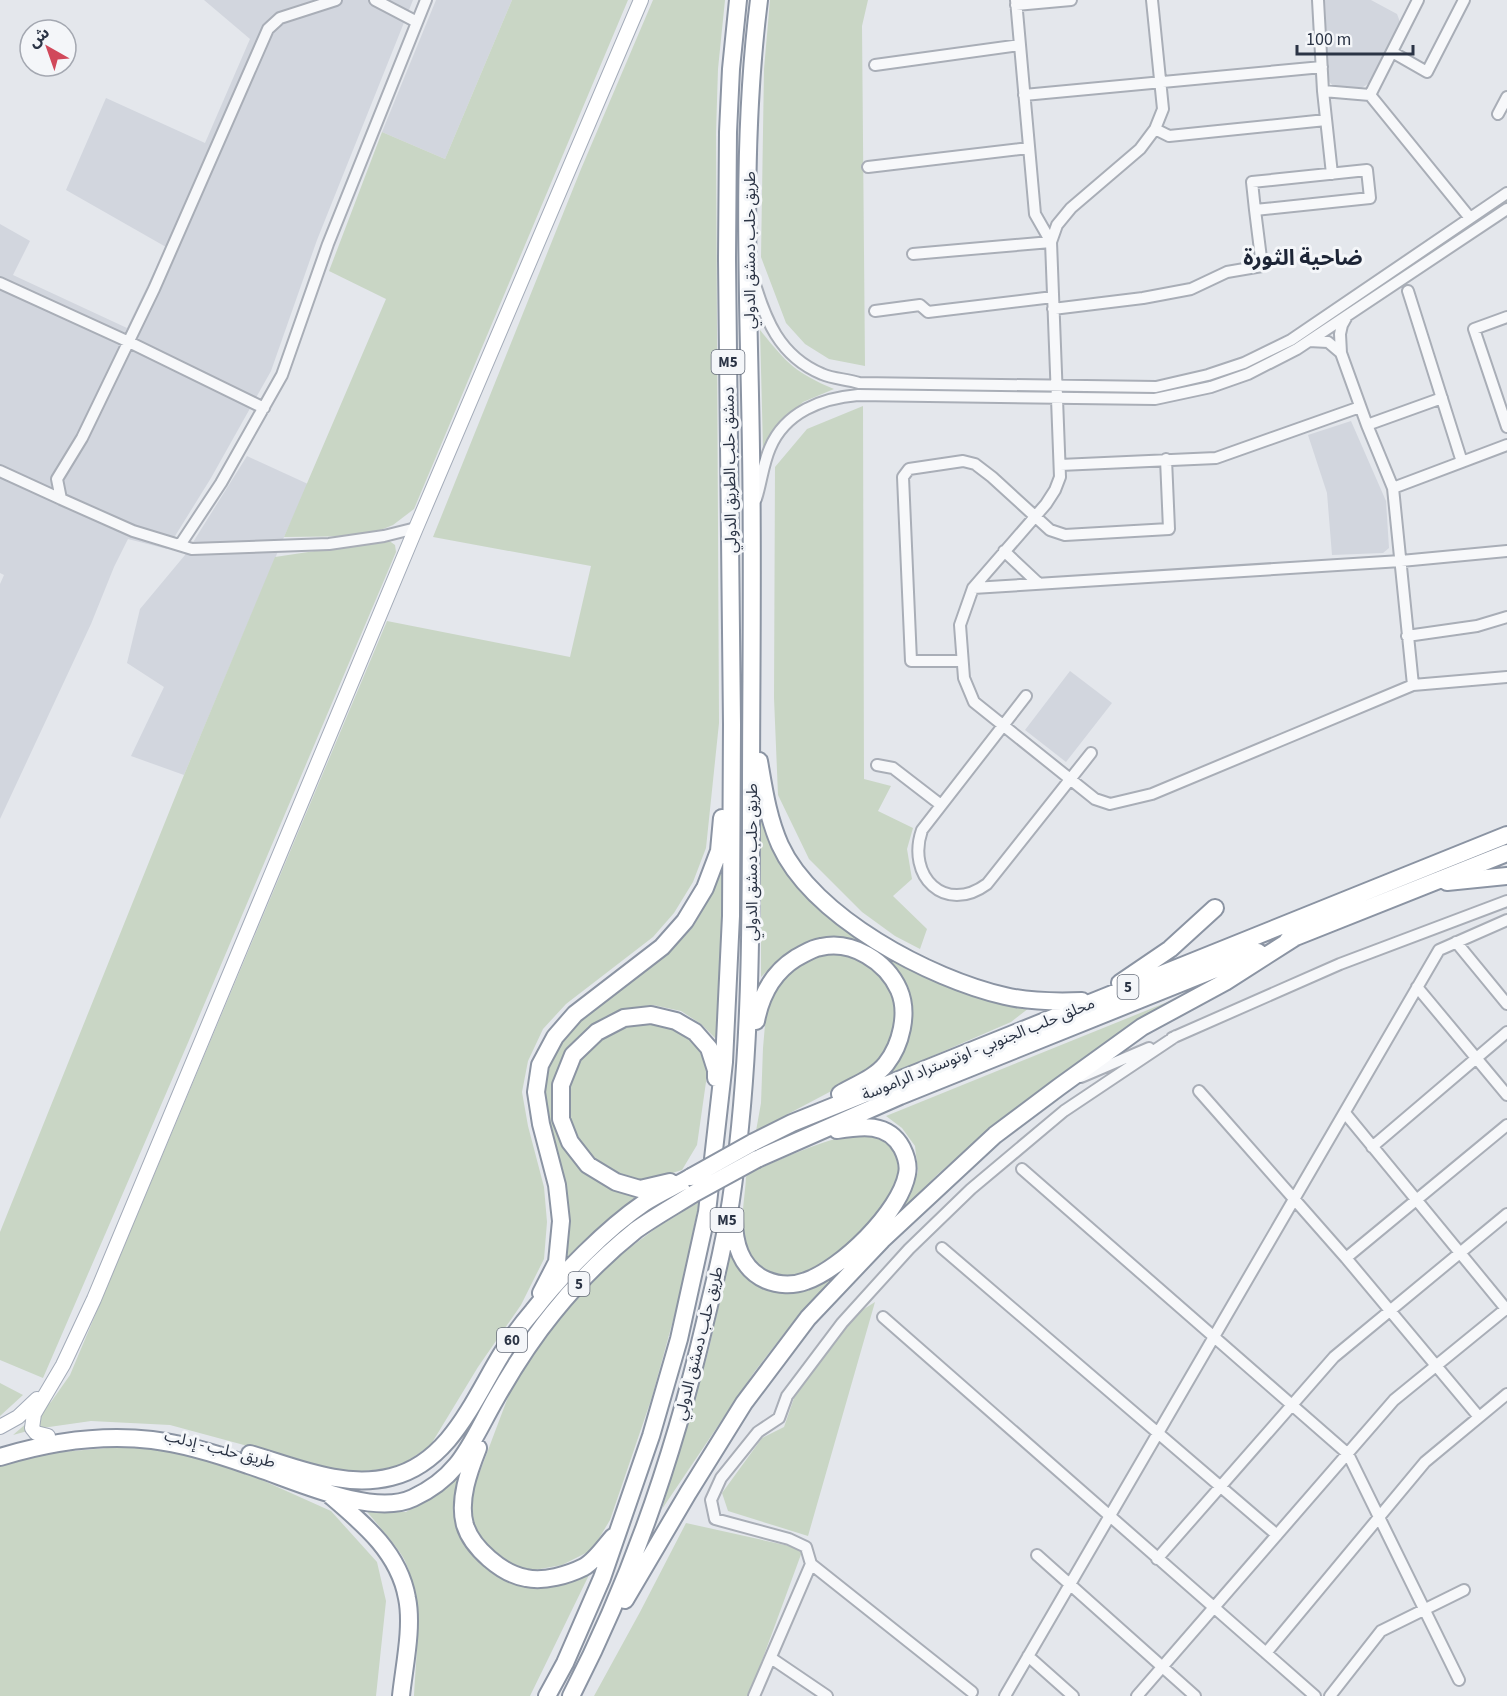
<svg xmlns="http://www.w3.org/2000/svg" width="1507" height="1696" font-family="'Source Sans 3','Noto Sans Arabic',sans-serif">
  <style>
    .built { fill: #d2d6de }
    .green { fill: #c9d6c5 }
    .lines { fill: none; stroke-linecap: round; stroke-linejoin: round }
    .minor-casing { stroke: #a9aeb7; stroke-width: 14 }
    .major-casing { stroke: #a3abb8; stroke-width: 16 }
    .highway-casing { stroke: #8b94a3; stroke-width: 20 }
    .minor { stroke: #f7f8fa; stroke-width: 10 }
    .major { stroke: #fff; stroke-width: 14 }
    .highway { stroke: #fff; stroke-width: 16 }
    .highway-bridge-casing { stroke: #8b94a3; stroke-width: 20; stroke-linecap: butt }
    .highway-bridge { stroke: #fff; stroke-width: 16 }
    .labels { text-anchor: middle; stroke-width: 6; stroke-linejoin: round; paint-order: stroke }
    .shield { fill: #f4f6f9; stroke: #676e7b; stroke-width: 1.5 }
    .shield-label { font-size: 15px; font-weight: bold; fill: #2b3445 }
    .street-label { font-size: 16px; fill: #2b3445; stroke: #f4f6f9 }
    .district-label { font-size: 22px; font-weight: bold; fill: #1d2536; stroke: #f4f6f9 }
  </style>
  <rect width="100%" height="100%" fill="#e4e7ec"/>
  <!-- built -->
  <path class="built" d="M204 0H413L317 240 271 371 211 478 167 549 128 539 114 567 91 624 0 819V584L4 575 0 573V224L30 241 13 275 127 328 166 247 66 190 106 98 205 143 250 39Z
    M436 0H512L445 159 382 132Z
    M1325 0H1371L1397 14 1400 22 1369 83 1360 89 1333 86 1328 80Z
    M1351 421 1386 501 1389 548 1383 553 1332 555 1327 493 1308 435Z
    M247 456 308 484 284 537 184 775 131 756 164 687 127 663 140 609 185 555Z
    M1070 671 1112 703 1066 762 1025 730Z"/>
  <!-- green -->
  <path class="green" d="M512 0H628L414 509 393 525 366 536 284 537 386 299 329 271 382 132 445 159Z
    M653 0H725L718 69 716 133 719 723 706 848 693 882 674 913 653 937 566 1004 543 1029 528 1061 522 1092 528 1126 544 1187 547 1222 544 1259 521 1305 478 1367 430 1446 398 1467 347 1473 170 1425 91 1421 35 1429 13 1435 51 1402 70 1375 387 621 570 657 591 566 433 537 581 169Z
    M770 0H868L862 26 865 366 829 359 805 344 786 323 761 257 764 69Z
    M1507 199V203L1295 346 1246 369 1210 384 1156 394H1069L1155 391 1245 366Z
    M760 330C787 363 794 372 834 389L803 402 769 437 763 449Z
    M863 406 864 779 891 786 878 811 913 828 907 849 912 879 893 896 927 929 920 949 895 936 862 912 809 859 778 795 774 698 775 467 807 429Z
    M388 540 395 545 396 552 187 1045 43 1378 0 1360V1232L184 775 275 557Z
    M761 804 838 922 1029 1008 1011 1022 884 1077 906 1046 911 1011 906 986 844 938 816 939 785 954 761 977Z
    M723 863 719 1042 701 1024 681 1011 653 1005 623 1009 593 1027 568 1051 553 1082V1121L565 1145 639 1196 588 1238 565 1260 541 1092 545 1068 559 1040 581 1019 668 954 693 927 713 892Z
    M849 952 865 958 885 979 893 994 896 1007 895 1023 888 1051 873 1069 756 1131 761 1103 763 1048 767 1002 789 970 821 954Z
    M1197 990 993 1127 938 1174 801 1312 755 1371 662 1509 709 1349 731 1249 742 1267 816 1285 907 1197 918 1172 915 1146 902 1128 886 1116Z
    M648 1023 672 1028 689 1038 702 1054 708 1068 697 1145 682 1170C669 1174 655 1180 642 1180 629 1181 618 1174 608 1168 548 1131 559 1047 625 1025 632 1022 641 1023 648 1023Z
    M875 1131C885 1138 896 1145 899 1157 911 1196 839 1260 807 1274 792 1280 778 1278 764 1270 755 1265 749 1260 746 1250 738 1229 745 1200 746 1177L749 1173C789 1156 831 1135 875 1131Z
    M699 1202 680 1295 652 1397 610 1520 592 1550 562 1565 529 1571 506 1562 484 1545 472 1524 470 1498 511 1389 552 1328 583 1290 620 1255 659 1226Z
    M875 1302 808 1536 728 1511 722 1493 762 1438 784 1427 794 1398 853 1316Z
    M0 1383 23 1395 0 1416Z
    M140 1445 228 1465 331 1511 377 1562 386 1601 376 1696H0V1464L28 1455Z
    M463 1470C460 1484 452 1510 456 1524 458 1532 466 1541 471 1548 501 1596 542 1587 589 1575L530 1696H414C416 1653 424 1602 405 1561 399 1548 375 1522 365 1509L406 1512 442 1490Z
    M686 1523 803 1549 749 1696H594L640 1612Z"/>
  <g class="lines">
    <defs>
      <path id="minor" d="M336 0 280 18 268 29 154 289 82 438 57 479 61 499 133 531 192 549 329 544 384 536 416 528
        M375 0 417 22
        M1152 0 1163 109 1155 129 1140 149 1071 208 1057 225 1051 242 1060 477 1055 490 1046 504 973 588 960 625 964 678 974 702 1095 799 1110 804 1152 794 1413 685 1507 677
        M1318 0 1323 91 1332 174
        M1016 5 1071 0
        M1392 52 1427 72 1464 0
        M875 65 1020 45
        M1323 91 1370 95 1418 0
        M1024 95 1322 67
        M1370 95 1470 218
        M1498 114 1507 97
        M1155 129 1169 136 1326 120
        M868 167 1029 148
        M1367 170 1370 198 1255 210 1252 182Z
        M913 254 1051 242 1035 214 1016 0
        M753 278C765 319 779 356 822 374 833 379 847 379 859 383L1156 387 1208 375 1244 363 1291 340 1507 193
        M0 283 129 342 264 408
        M1408 291 1462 462
        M1053 309 1143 298 1191 289 1227 272 1262 266 1255 210
        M875 311 920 305 928 312 1053 297
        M1347 316 1342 325 1340 334 1341 353 1367 425 1393 488 1413 685
        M1507 317 1474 329 1507 427
        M1309 341 1328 342 1341 353
        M1367 425 1442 398
        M1060 465 1216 458 1360 407
        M0 471 61 499
        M1393 488 1507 445
        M756 499C761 483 763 464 770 448 785 412 822 398 858 395L1155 399 1211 387 1248 374 1297 349 1507 209
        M180 545 221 483 282 375 328 244 426 0
        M1004 551 1038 583
        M973 588 1401 561 1507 551
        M1407 636 1477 626 1507 617
        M962 661H911L903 477 909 469 963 461 975 464 992 477 1050 530 1065 535 1169 529 1166 459
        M1026 696 922 830C906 876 945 915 987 884L1091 753
        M877 765 893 768 941 805
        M1456 942 1507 1004
        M1417 987 1507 1095
        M1172 1038 1340 964 1507 901
        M1081 1077 1149 1048
        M1199 1091 1346 1258 1507 1125
        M1345 1113 1507 1310
        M1372 1147 1507 1032
        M1022 1169 1348 1454 1459 1680
        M942 1248 1277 1535
        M1346 1258 1479 1417
        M883 1317 1315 1696
        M1037 1555 1195 1696
        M1157 1559 1334 1357 1507 1214
        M811 1564 972 1692
        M1266 1653 1425 1462 1507 1394
        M1028 1656 1073 1696
        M771 1658 827 1696
        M754 1696 811 1564 806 1547 789 1539 715 1519 711 1500 721 1478 758 1432 779 1418 787 1396 842 1323 909 1249 971 1189 1064 1111 1176 1036
        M1005 1696 1439 950 1507 920
        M1137 1696 1394 1400 1507 1308
        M1330 1696 1381 1631 1464 1590"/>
      <path id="major" d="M0 1427 18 1417 37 1399
        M48 1436 36 1433 32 1428 34 1414 63 1365 94 1299 416 528 641 0"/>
      <path id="highway" d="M759 761C764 790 768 818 780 845 813 917 930 979 1005 996 1030 1002 1056 1002 1082 1001
        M1447 882 1507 876
        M1288 940 1507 853
        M1120 983 1170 949 1215 908
        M756 1021C761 995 772 973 796 958 804 954 812 948 821 947 852 940 886 961 899 990 909 1013 901 1045 886 1064 875 1078 855 1085 840 1094
        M752 1143 792 1123 1507 835
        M757 1159 900 1096 1258 952
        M670 1182 640 1189 616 1182 588 1165 570 1142 561 1119V1085L573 1055 597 1032 624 1018 651 1015 676 1021 695 1032 709 1048 716 1070V1078
        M734 1219C734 1243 741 1269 766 1280 778 1285 793 1286 806 1281 841 1269 900 1212 907 1174 909 1165 906 1156 902 1148 888 1122 861 1126 837 1130
        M541 1293 557 1262 561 1221 557 1185 541 1124 536 1092 540 1065 555 1037 575 1014 662 947 685 921 705 888 719 851 722 818
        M478 1448C469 1471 458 1500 465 1525 472 1548 502 1574 526 1578 544 1582 568 1575 584 1567 595 1561 605 1546 613 1537
        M250 1454C295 1467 343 1489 391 1477 449 1463 473 1401 501 1355 510 1340 521 1325 533 1311 561 1275 606 1229 644 1203 659 1193 676 1186 691 1177
        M0 1457C49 1442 101 1434 152 1440 185 1444 217 1454 248 1465 290 1478 371 1518 413 1498 461 1476 471 1442 495 1400 512 1370 531 1340 553 1313 577 1283 606 1254 636 1230 654 1217 674 1206 693 1194
        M331 1496C364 1524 399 1553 407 1598 413 1627 404 1667 401 1696
        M625 1600 688 1493 744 1403 808 1318 882 1240 995 1135 1059 1087 1142 1027 1225 982 1297 936
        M547 1696 565 1663 602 1578 651 1436 679 1339 707 1212 724 1062 731 916 732 724 727 259 728 132 731 69 738 0
        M571 1696C632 1578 675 1451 705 1322 716 1277 727 1232 733 1186 751 1057 751 927 751 797 751 681 753 566 751 450 749 300 740 150 759 0"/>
    </defs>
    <!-- minor casing -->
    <use href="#minor" class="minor-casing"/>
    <!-- major casing -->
    <use href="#major" class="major-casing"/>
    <!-- highway casing -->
    <use href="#highway" class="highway-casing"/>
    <!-- minor -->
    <use href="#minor" class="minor"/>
    <!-- major -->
    <use href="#major" class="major"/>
    <!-- highway -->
    <use href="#highway" class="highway"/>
    <defs>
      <path id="highway-bridge" d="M691 1177 752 1143
        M693 1194 757 1159"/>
    </defs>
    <!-- highway-bridge casing -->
    <use href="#highway-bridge" class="highway-bridge-casing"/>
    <!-- highway-bridge -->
    <use href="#highway-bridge" class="highway-bridge"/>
  </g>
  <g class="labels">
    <!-- shield labels -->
    <g class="shield">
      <rect x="711.5" y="350" width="33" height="24" rx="4.5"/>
      <rect x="1117.5" y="975" width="21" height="24" rx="4.5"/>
      <rect x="710.5" y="1208" width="33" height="24" rx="4.5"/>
      <rect x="568.5" y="1272" width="21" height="24" rx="4.5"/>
      <rect x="497" y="1328" width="30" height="24" rx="4.5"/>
    </g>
    <g class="shield-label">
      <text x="728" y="367">M5</text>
      <text x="1128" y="992">5</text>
      <text x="727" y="1225">M5</text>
      <text x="579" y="1289">5</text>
      <text x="512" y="1345">60</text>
    </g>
    <!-- street labels -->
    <g class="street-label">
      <text transform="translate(749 250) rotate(-90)" y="6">طريق حلب دمشق الدولي</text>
      <text transform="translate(729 470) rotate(-91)" y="6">دمشق حلب الطريق الدولي</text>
      <text transform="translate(751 862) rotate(-90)" y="6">طريق حلب دمشق الدولي</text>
      <text transform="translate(978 1048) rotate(-22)" y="6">محلق حلب الجنوبي - اوتوستراد الراموسة</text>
      <text transform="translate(698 1343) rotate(-76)" y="6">طريق حلب دمشق الدولي</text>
      <text transform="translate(220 1448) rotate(14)" y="6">طريق حلب - إدلب</text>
    </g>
    <!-- district labels -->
    <g class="district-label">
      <text x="1303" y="265">ضاحية الثورة</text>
    </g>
  </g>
  <!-- north arrow -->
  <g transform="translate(48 48) rotate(320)"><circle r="28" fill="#f4f6f9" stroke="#a4a8b1" stroke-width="1.5"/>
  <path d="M0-4.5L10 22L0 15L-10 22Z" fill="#d1495b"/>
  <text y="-9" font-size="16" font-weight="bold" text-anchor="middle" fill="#2b3445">ش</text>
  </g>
  <!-- scale -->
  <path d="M1297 45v9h116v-9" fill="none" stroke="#2b3445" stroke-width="3"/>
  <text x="1306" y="45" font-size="18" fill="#2b3445" stroke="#f4f6f9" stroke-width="4.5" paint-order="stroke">100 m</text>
</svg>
